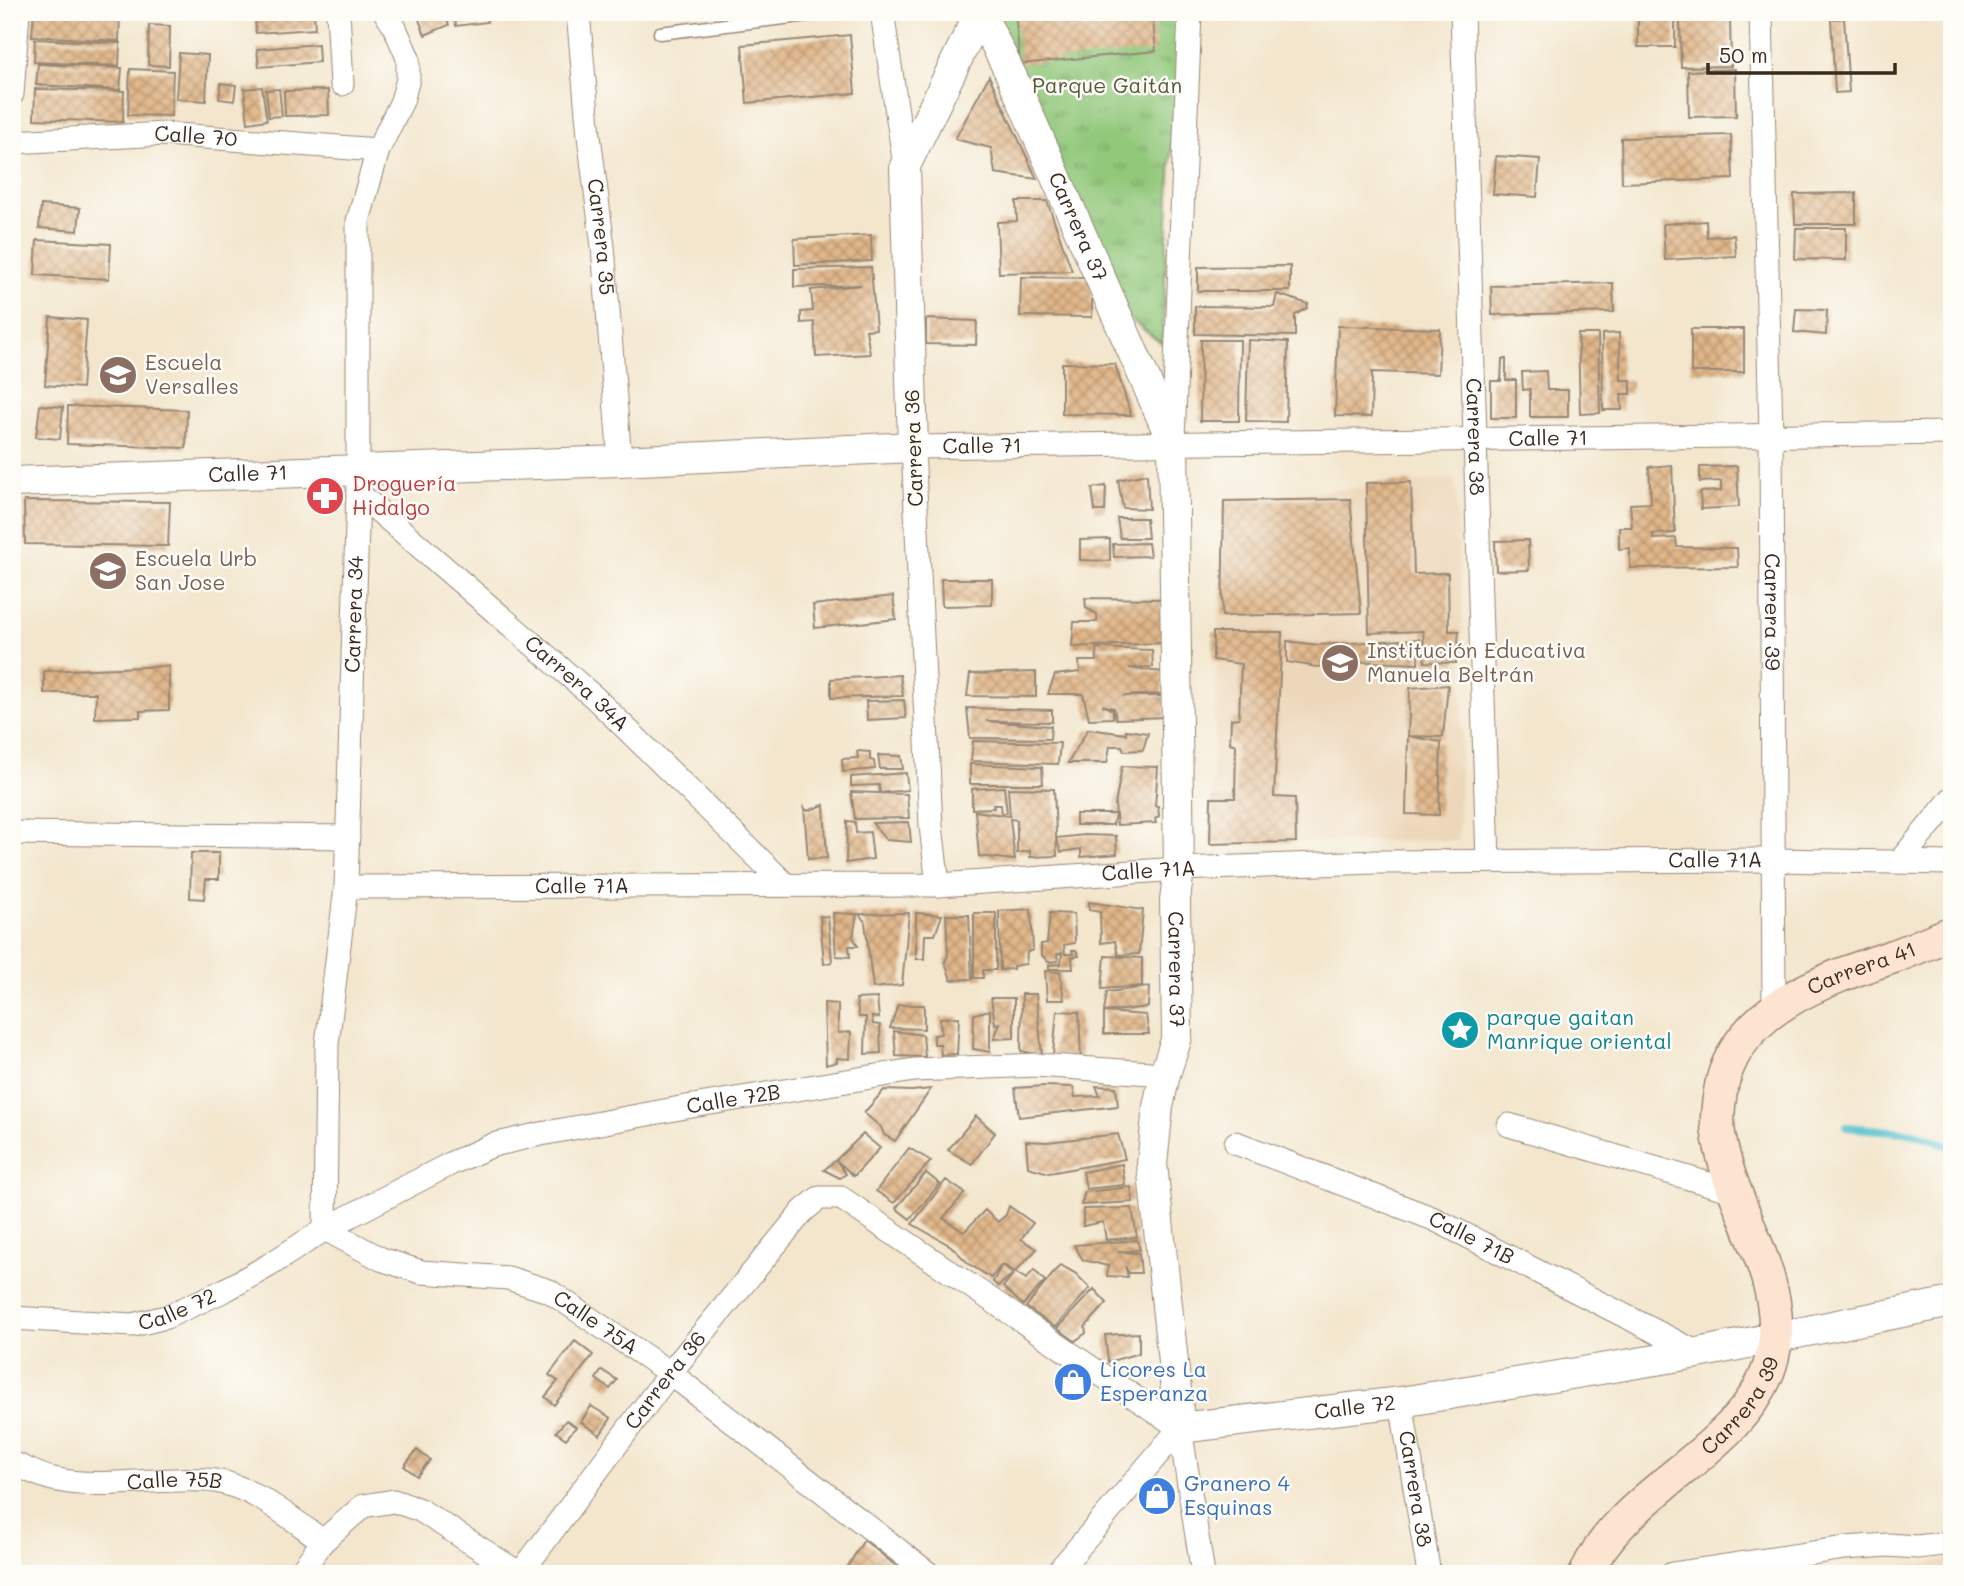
<svg xmlns="http://www.w3.org/2000/svg" width="1964" height="1586" font-family="Mali,sans-serif">
  <style>
    .built { fill: #edd7ba }
    .park { fill: url(#park-tufts); stroke: #66794c; stroke-width: 2 }
    .lines { fill: none; stroke-linecap: round; stroke-linejoin: round }
    .stream { stroke: #54c1ce; stroke-width: 8 }
    .building { fill: url(#building-cross-hatch) }
    .service-casing { stroke: #978876; stroke-width: 15 }
    .minor-casing { stroke: #978876; stroke-width: 25 }
    .tertiary-casing { stroke: #978876; stroke-width: 32 }
    .secondary-casing { stroke: #978876; stroke-width: 36 }
    .service { stroke: #fff; stroke-width: 12 }
    .minor { stroke: #fff; stroke-width: 23 }
    .tertiary { stroke: #fff; stroke-width: 30 }
    .secondary { stroke: #fde4d0; stroke-width: 33 }
    .labels { text-anchor: middle; stroke-width: 5; stroke-linejoin: round; paint-order: stroke }
    .park-label { font-size: 21px; fill: #55593a; stroke: #fdfcf7 }
    .street-label { font-size: 21px; fill: #3b2a1e; stroke: #fdfcf7 }
    .education-label { font-size: 21px; fill: #785e54; stroke: #fdfcf7; text-anchor: start }
    .health-label { font-size: 21px; fill: #be3a42; stroke: #fdfcf7; text-anchor: start }
    .culture-label { font-size: 21px; fill: #0d838f; stroke: #fdfcf7; text-anchor: start }
    .shop-label { font-size: 21px; fill: #366cbe; stroke: #fdfcf7; text-anchor: start }
  </style>
  <defs>
    <pattern id="park-tufts" width="24" height="20" patternUnits="userSpaceOnUse" patternTransform="scale(1.75)"><rect width="24" height="20" fill="#91c87a"/><path d="M3 7l-1-3M5 7V3M7 7l1-3M15 17l-1-3M17 17v-4M19 17l1-3" fill="none" stroke="#78a363"/></pattern>
    <pattern id="building-cross-hatch" width="8" height="8" patternUnits="userSpaceOnUse" patternTransform="scale(1.75)"><rect width="8" height="8" fill="#e1b78a"/><path d="M0 0l8 8M0 8l8-8" fill="none" stroke="#b89570"/></pattern>
  </defs>
  <rect width="100%" height="100%" fill="#fdfcf7"/>
  <filter id="ink" filterUnits="userSpaceOnUse"><feTurbulence type="fractalNoise" baseFrequency=".0143" numOctaves="2"/><feDisplacementMap in="SourceGraphic" scale="14" xChannelSelector="R" yChannelSelector="G"/><feConvolveMatrix kernelMatrix="1 2 1 2 8 2 1 2 1" color-interpolation-filters="sRGB"/></filter>
  <filter id="wash" filterUnits="userSpaceOnUse"><feTurbulence type="fractalNoise" baseFrequency=".00686" numOctaves="4" result="noise"/><feDisplacementMap in="SourceGraphic" scale="28" xChannelSelector="R" yChannelSelector="G"/><feGaussianBlur stdDeviation="1.57" result="paint"/><feColorMatrix in="noise" values="0 0 0 0 0 0 0 0 0 0 0 0 0 0 0 0 0 1.4 0 .05"/><feComposite in="paint" operator="in"/></filter>
  <g filter="url(#wash)">
    <rect width="100%" height="100%" fill="#f3e6cd"/>
    <!-- built -->
    <path class="built" d="M1455 478 1462 603V722L1458 840 1210 844 1224 501Z
      M1952 1560V1574H1898L1897 1566Z"/>
    <!-- park -->
    <path class="park" d="M980 12H1189V34L1171 155 1162 344 1112 304Z"/>
    <g class="lines">
      <!-- stream -->
      <path class="stream" d="M1847 1127 1914 1133 1952 1147"/>
    </g>
    <g id="blocks">
      <!-- building -->
      <path class="building" d="M34 12H120L119 41 32 36Z
        M416 12H444L449 25 425 35Z
        M454 12H486L487 22 456 26Z
        M1015 12H1152L1156 51 1020 64Z
        M314 13 315 29 256 33 255 18Z
        M1675 17V47H1638V18Z
        M1730 18 1731 66 1681 67 1680 19Z
        M1844 18 1849 92 1835 93 1831 19Z
        M149 25 170 26 169 66 148 65Z
        M850 35 855 93 747 103 742 45Z
        M35 39 120 43 119 66 34 62Z
        M318 44 319 62 259 67 257 49Z
        M179 53 208 55 206 101 176 99Z
        M38 64 122 68 120 90 36 85Z
        M130 69 173 71 171 116 128 115Z
        M1735 69 1736 116 1689 117 1688 71Z
        M989 76 1037 179 995 173 991 148 955 139Z
        M221 83 236 85 234 101 219 99Z
        M262 87 267 120 248 123 244 89Z
        M35 89 124 91 123 122 34 119Z
        M279 89 282 116 269 117 266 90Z
        M328 90 329 115 285 116 284 91Z
        M1731 135 1733 179 1622 183 1621 138Z
        M1496 156 1540 159 1537 197 1493 194Z
        M1856 193V224H1795L1794 194Z
        M1016 201H1047L1072 271 999 273 997 222 1017 221Z
        M41 205 80 208 78 231 39 228Z
        M1706 221 1707 237 1734 235 1736 256 1665 260 1663 224Z
        M1796 228H1846V260L1795 259Z
        M871 235 872 261 795 265 794 239Z
        M37 240 111 244 109 279 35 275Z
        M1290 266V291H1198V267Z
        M871 267 876 329 866 330 870 354 816 357 814 322 801 323V312L813 311 811 290 862 285 794 287V269Z
        M1021 277 1092 278V317L1020 316Z
        M1613 283 1614 312 1492 315 1491 286Z
        M1277 294 1308 304 1307 308 1295 315V336L1195 334V306L1274 307Z
        M1796 309 1827 310 1826 335 1794 332Z
        M50 317 87 320 82 388 45 385Z
        M926 319 977 321 976 345 926 344Z
        M1338 326 1440 329 1438 374 1372 372 1371 417 1335 416Z
        M1691 329H1744V372H1691Z
        M1619 333 1621 380H1631V394H1621L1622 410H1603L1602 334Z
        M1578 334H1598L1600 413 1580 414Z
        M1201 340H1240L1239 421H1200Z
        M1248 340 1288 342 1286 422 1246 421Z
        M1502 359H1506V380H1516V418H1491V381H1501Z
        M1062 363 1115 364 1131 415 1062 414Z
        M1546 371 1547 390H1568V417H1530V389L1523 390 1522 372Z
        M40 405 63 407 60 439 36 437Z
        M68 406 187 410 186 448 67 444Z
        M1672 465 1675 533 1653 534V539L1676 538 1677 547 1737 548 1738 567 1630 568V548L1619 549V527H1632L1630 504 1651 503 1649 467Z
        M1737 466 1739 507 1701 509 1700 492 1721 491V481L1700 482V467Z
        M1147 474 1149 509 1123 508 1118 480Z
        M1411 482 1414 574 1448 573 1449 631H1459L1456 663 1425 662 1423 631 1369 633 1366 483Z
        M1106 486 1105 511H1095L1092 488Z
        M1350 499 1361 613 1222 616 1224 501Z
        M24 501 170 502 168 546 25 544Z
        M1117 518H1146L1148 538H1120Z
        M1110 539V561L1080 560V540Z
        M1528 540 1529 570 1496 571 1495 541Z
        M1148 543 1150 556 1114 557 1113 544Z
        M941 579H992V605L942 606Z
        M893 596 896 619 815 628 813 605Z
        M1085 598 1161 599 1163 643 1072 647 1074 622H1097V614L1086 608Z
        M1213 632H1282L1274 797 1295 798 1296 842 1210 844 1211 798H1235L1236 745 1230 743 1231 719 1239 718 1241 664 1213 660Z
        M1419 639 1418 664 1348 661 1317 667 1287 662V641L1318 645Z
        M1096 648 1152 650 1153 667 1129 668 1162 672 1163 694 1123 696H1165V717L1116 719 1114 708 1102 705 1113 710V718L1089 719 1083 694H1048L1055 675 1080 672 1079 661H1097Z
        M169 666V710L140 711V717L95 718 96 693H44V671Z
        M1036 672V697L967 696 970 674Z
        M900 675 903 696 831 698V679Z
        M1448 685 1443 737 1408 736 1410 688Z
        M904 700 906 718 867 720 866 701Z
        M967 708 1052 710V722L986 721 1051 726 1050 739 970 738Z
        M1088 729 1126 734V730L1148 733 1143 750 1124 751 1122 746H1110L1107 763H1068Z
        M1408 736 1441 742 1439 815 1406 814Z
        M973 741 1060 743 1058 764 971 761Z
        M857 751 870 752V760L874 761 875 769 843 772 842 759 858 758Z
        M878 755 901 756 903 769H880Z
        M970 764 1042 767 1043 784H970Z
        M1122 766 1158 767 1155 806H1158L1159 816 1155 819 1156 823 1117 825 1115 805Z
        M906 773 908 790 880 793 879 785 851 786V777Z
        M1004 787 1007 813 1002 814 1001 805H993L994 808 972 809V789Z
        M1008 788 1054 789 1057 856 1030 857V851L1017 853V820L1010 819 1015 860 979 856 975 811 1010 816Z
        M851 792 907 794 909 818 855 819Z
        M824 805 827 858 808 859 804 807 807 811Z
        M1076 814H1115L1113 825H1076Z
        M847 821 855 822 856 833 870 832 873 859 846 863Z
        M909 822 911 842 886 840 872 823Z
        M1085 835 1116 836 1117 854 1081 857V849L1061 852 1056 838Z
        M191 853H219V879H206L204 899 190 898Z
        M1089 902 1143 910 1139 954 1118 955 1115 941 1101 943 1100 912 1089 910Z
        M1031 909 1033 950 1027 952 1026 964 1013 966V969L1000 970 999 911Z
        M833 913 857 914 853 937 858 946H849L850 957 836 956Z
        M909 913 902 985 873 988 865 922 859 914Z
        M916 913 942 915 935 935H925L924 959H916Z
        M974 913H996V970H983V978H974Z
        M1050 913 1074 914 1075 943 1064 945 1065 954H1073L1072 950H1076L1079 956 1072 957 1073 969H1049V965L1061 964 1062 953 1057 954 1058 961 1048 962 1041 954V944L1047 943Z
        M946 915H969L972 979 951 980 945 962 948 955Z
        M820 916 828 917 832 962 824 964Z
        M1105 956 1142 958V986L1102 989Z
        M1045 971 1060 972 1064 1000H1047Z
        M1149 987 1148 1007 1104 1012 1146 1015 1149 1034H1104V1012L1107 992Z
        M1022 994H1036L1042 1055 1021 1051Z
        M877 998 879 1018 872 1017 873 1024 880 1025 881 1053 865 1054 866 1017H859L856 999Z
        M991 998H1014V1038L994 1039 1000 1023 995 1024Z
        M824 1003 838 1004V1033L851 1032 850 1059 837 1058V1062L826 1065Z
        M898 1005H924V1029L890 1028Z
        M990 1010V1052L973 1049 974 1014Z
        M1057 1011 1079 1012 1081 1059 1053 1055Z
        M959 1017 957 1054 941 1055 940 1044H934V1035L941 1034 940 1018Z
        M894 1031 923 1035 925 1057 896 1056Z
        M1044 1086 1073 1087 1075 1097 1100 1096 1096 1086 1116 1087 1118 1106 1019 1117 1015 1088Z
        M931 1089 895 1141 884 1135 881 1127 864 1113 884 1090 912 1091Z
        M976 1116 995 1133 972 1164 948 1150Z
        M863 1134 880 1148 854 1176 836 1160Z
        M1118 1134 1125 1159 1049 1173 1028 1167 1026 1141 1047 1142Z
        M909 1148 931 1161 894 1203 876 1191Z
        M836 1160 846 1174 840 1178 824 1170Z
        M1122 1164 1125 1185 1086 1189 1083 1172Z
        M926 1173 940 1184 910 1219 896 1208Z
        M946 1180 965 1193 943 1218 964 1232 985 1210 998 1222 1006 1215 1009 1206 1033 1223 1021 1239 1037 1249 1015 1272 1002 1264 1013 1274 998 1286 993 1282 1002 1264 991 1278 969 1264 951 1246 912 1224Z
        M1131 1187 1133 1202 1081 1205 1085 1192Z
        M1132 1208 1137 1237 1106 1240 1103 1222 1083 1226V1209Z
        M1137 1240 1140 1250 1118 1252 1139 1253 1141 1273H1129L1125 1266 1128 1277 1107 1276 1108 1266 1083 1260 1074 1245Z
        M1060 1265 1075 1273 1090 1288 1055 1327 1026 1307Z
        M1034 1270 1045 1281 1023 1305 1003 1287 1015 1272 1026 1279Z
        M1094 1289 1107 1303 1085 1327 1086 1333 1075 1341 1057 1328Z
        M1139 1333V1353L1108 1362 1105 1335Z
        M575 1341 593 1355 554 1405 545 1397 558 1381 549 1375Z
        M602 1370 617 1380 610 1389 596 1379Z
        M591 1406 611 1418 600 1435 581 1422Z
        M566 1420 576 1427 566 1439 556 1432Z
        M417 1450 430 1460 417 1476 404 1466Z
        M864 1540 901 1570 905 1574H843Z"/>
    </g>
  </g>
  <g filter="url(#ink)">
    <use href="#blocks" fill-opacity="0" stroke="#978876" stroke-width="2"/>
    <g class="lines">
      <defs>
        <path id="service" d="M660 33 833 12"/>
        <g id="minor">
          <path d="M338 12 342 84"/>
          <path id="s1" d="M578 12 589 136 603 247 620 461"/>
          <path d="M882 12 905 166"/>
          <path id="s2" d="M1462 12 1488 861"/>
          <path id="s3" d="M1761 12 1771 435 1774 1009"/>
          <path d="M12 94 18 12"/>
          <path id="s4" d="M12 142 164 134 378 150"/>
          <path d="M1173 440 1190 12"/>
          <path id="s5" d="M358 493 595 698 786 885"/>
          <path d="M12 833 348 837"/>
          <path d="M1900 861 1952 798"/>
          <path id="s6" d="M938 885 931 826 913 447 1952 433"/>
          <path id="s7" d="M346 887 938 885 1179 869 1376 862 1773 860 1952 863"/>
          <path d="M1509 1125 1736 1192"/>
          <path id="s8" d="M1236 1143 1434 1219 1698 1353"/>
          <path id="s9" d="M325 1229 327 1044 346 887 358 493V221L378 150 402 101 408 79V58L395 28 385 12"/>
          <path id="s10" d="M325 1229 381 1259 421 1272 508 1278 549 1291 670 1373 929 1574"/>
          <path id="s11" d="M12 1318 133 1325 166 1317 225 1290 268 1266 325 1229 452 1163 493 1145 541 1134 680 1108 914 1070 1036 1065 1165 1074"/>
          <path id="s12" d="M1401 1402 1429 1574"/>
          <path d="M1180 1428 1203 1574"/>
          <path id="s13" d="M12 1463C25 1468 39 1476 53 1479 103 1491 164 1475 215 1481 252 1486 293 1520 323 1541"/>
          <path d="M299 1574 323 1541 363 1506 394 1501 420 1510 520 1574"/>
          <path id="s14" d="M520 1574 670 1373 803 1211 819 1198H841L1180 1428"/>
          <path d="M1056 1574 1180 1428"/>
          <path d="M1672 1574 1845 1548 1888 1545 1917 1547 1952 1543"/>
        </g>
        <g id="tertiary">
          <path id="s15" d="M980 12 1011 75 1173 443 1179 869 1175 900 1177 1037 1165 1074 1158 1107 1152 1164 1180 1428 1401 1402 1698 1353 1952 1302"/>
          <path id="s16" d="M12 482 620 461 913 447 905 166 980 12"/>
        </g>
        <g id="secondary">
          <path id="s17" d="M1586 1574C1620 1492 1742 1451 1770 1365 1784 1322 1770 1278 1753 1237 1740 1204 1725 1171 1719 1137 1716 1123 1718 1108 1720 1094 1733 1008 1826 979 1898 955 1916 948 1934 940 1952 933"/>
        </g>
      </defs>
      <!-- service casing -->
      <use href="#service" class="service-casing"/>
      <!-- minor casing -->
      <use href="#minor" class="minor-casing"/>
      <!-- tertiary casing -->
      <use href="#tertiary" class="tertiary-casing"/>
      <!-- secondary casing -->
      <use href="#secondary" class="secondary-casing"/>
      <!-- service -->
      <use href="#service" class="service"/>
      <!-- minor -->
      <use href="#minor" class="minor"/>
      <!-- tertiary -->
      <use href="#tertiary" class="tertiary"/>
      <!-- secondary -->
      <use href="#secondary" class="secondary"/>
    </g>
  </g>
  <!-- icons -->
  <defs>
    <symbol id="school-disc" viewBox="-11 -11 22 22"><circle r="9.5" fill="#8d6e63" stroke="#fdfcf7"/><path d="M0-5L7-2L0 1L-7-2ZM-4 1L0 2.5L4 1V4Q0 6-4 4Z" fill="#fff"/></symbol>
    <symbol id="pharmacy-disc" viewBox="-11 -11 22 22"><circle r="9.5" fill="#e0444e" stroke="#fdfcf7"/><path d="M-2-6h4v4h4v4h-4v4h-4v-4h-4v-4h4Z" fill="#fff"/></symbol>
    <symbol id="sight-disc" viewBox="-11 -11 22 22"><circle r="9.5" fill="#0f9aa8" stroke="#fdfcf7"/><path d="M0-6L1.8-2.2L6-1.7L2.9 1.2L3.7 5.4L0 3.3L-3.7 5.4L-2.9 1.2L-6-1.7L-1.8-2.2Z" fill="#fff"/></symbol>
    <symbol id="shop-disc" viewBox="-11 -11 22 22"><circle r="9.5" fill="#3f7fe0" stroke="#fdfcf7"/><path d="M-5-2.5h2.3a2.7 3.5 0 0 1 5.4 0H5L5.5 6h-11ZM-1.5-2.5h3a1.5 2.3 0 0 0-3 0Z" fill="#fff"/></symbol>
  </defs>
  <g fill-rule="evenodd">
    <use href="#school-disc" x="96" y="353" width="44" height="44"/>
    <use href="#pharmacy-disc" x="303" y="474" width="44" height="44"/>
    <use href="#school-disc" x="86" y="549" width="44" height="44"/>
    <use href="#school-disc" x="1318" y="641" width="44" height="44"/>
    <use href="#sight-disc" x="1438" y="1008" width="44" height="44"/>
    <use href="#shop-disc" x="1051" y="1360" width="44" height="44"/>
    <use href="#shop-disc" x="1135" y="1474" width="44" height="44"/>
  </g>
  <g class="labels">
    <!-- park labels -->
    <g class="park-label">
      <text x="1107" y="93">Parque Gaitán</text>
    </g>
    <!-- street labels -->
    <g class="street-label">
      <text dy="7" stroke="none"><textPath href="#s4" startOffset="184">Calle 70</textPath></text>
      <text dy="7" stroke="none"><textPath href="#s15" startOffset="236">Carrera 37</textPath></text>
      <text dy="7" stroke="none"><textPath href="#s1" startOffset="226">Carrera 35</textPath></text>
      <text dy="7" stroke="none"><textPath href="#s2" startOffset="425">Carrera 38</textPath></text>
      <text dy="7" stroke="none"><textPath href="#s6" startOffset="1074">Calle 71</textPath></text>
      <text dy="7" stroke="none"><textPath href="#s6" startOffset="508">Calle 71</textPath></text>
      <text transform="translate(914 448) rotate(-92)" y="7">Carrera 36</text>
      <text dy="7" stroke="none"><textPath href="#s16" startOffset="236">Calle 71</textPath></text>
      <text dy="7" stroke="none"><textPath href="#s3" startOffset="600">Carrera 39</textPath></text>
      <text dy="7" stroke="none"><textPath href="#s9" startOffset="616">Carrera 34</textPath></text>
      <text dy="7" stroke="none"><textPath href="#s5" startOffset="290">Carrera 34A</textPath></text>
      <text dy="7" stroke="none"><textPath href="#s7" startOffset="1370">Calle 71A</textPath></text>
      <text dy="7" stroke="none"><textPath href="#s7" startOffset="803">Calle 71A</textPath></text>
      <text dy="7" stroke="none"><textPath href="#s7" startOffset="236">Calle 71A</textPath></text>
      <text dy="7" stroke="none"><textPath href="#s15" startOffset="999">Carrera 37</textPath></text>
      <text dy="7" stroke="none"><textPath href="#s17" startOffset="763">Carrera 41</textPath></text>
      <text dy="7" stroke="none"><textPath href="#s11" startOffset="770">Calle 72B</textPath></text>
      <text dy="7" stroke="none"><textPath href="#s8" startOffset="254">Calle 71B</textPath></text>
      <text dy="7" stroke="none"><textPath href="#s11" startOffset="168">Calle 72</textPath></text>
      <text dy="7" stroke="none"><textPath href="#s10" startOffset="292">Calle 75A</textPath></text>
      <text dy="7" stroke="none"><textPath href="#s14" startOffset="242">Carrera 36</textPath></text>
      <text dy="7" stroke="none"><textPath href="#s17" startOffset="231">Carrera 39</textPath></text>
      <text dy="7" stroke="none"><textPath href="#s15" startOffset="1638">Calle 72</textPath></text>
      <text dy="7" stroke="none"><textPath href="#s13" startOffset="166">Calle 75B</textPath></text>
      <text dy="7" stroke="none"><textPath href="#s12" startOffset="88">Carrera 38</textPath></text>
    </g>
    <!-- education labels -->
    <g class="education-label">
      <text x="145" y="370">Escuela<tspan x="145" dy="24">Versalles</tspan></text>
      <text x="135" y="566">Escuela Urb<tspan x="135" dy="24">San Jose</tspan></text>
      <text x="1367" y="658">Institución Educativa<tspan x="1367" dy="24">Manuela Beltrán</tspan></text>
    </g>
    <!-- health labels -->
    <g class="health-label">
      <text x="352" y="491">Droguería<tspan x="352" dy="24">Hidalgo</tspan></text>
    </g>
    <!-- culture labels -->
    <g class="culture-label">
      <text x="1487" y="1025">parque gaitan<tspan x="1487" dy="24">Manrique oriental</tspan></text>
    </g>
    <!-- shop labels -->
    <g class="shop-label">
      <text x="1100" y="1377">Licores La<tspan x="1100" dy="24">Esperanza</tspan></text>
      <text x="1184" y="1491">Granero 4<tspan x="1184" dy="24">Esquinas</tspan></text>
    </g>
  </g>
  <!-- margin -->
  <rect width="1964" height="1586" fill="none" stroke="#fdfcf7" stroke-width="42"/>
  <!-- scale -->
  <path d="M1708 63v10h187v-10" fill="none" stroke="#3b2a1e" stroke-width="3.5"/>
  <text x="1719" y="63" font-size="21" fill="#3b2a1e" stroke="#fdfcf7" stroke-width="5" paint-order="stroke">50 m</text>
</svg>
